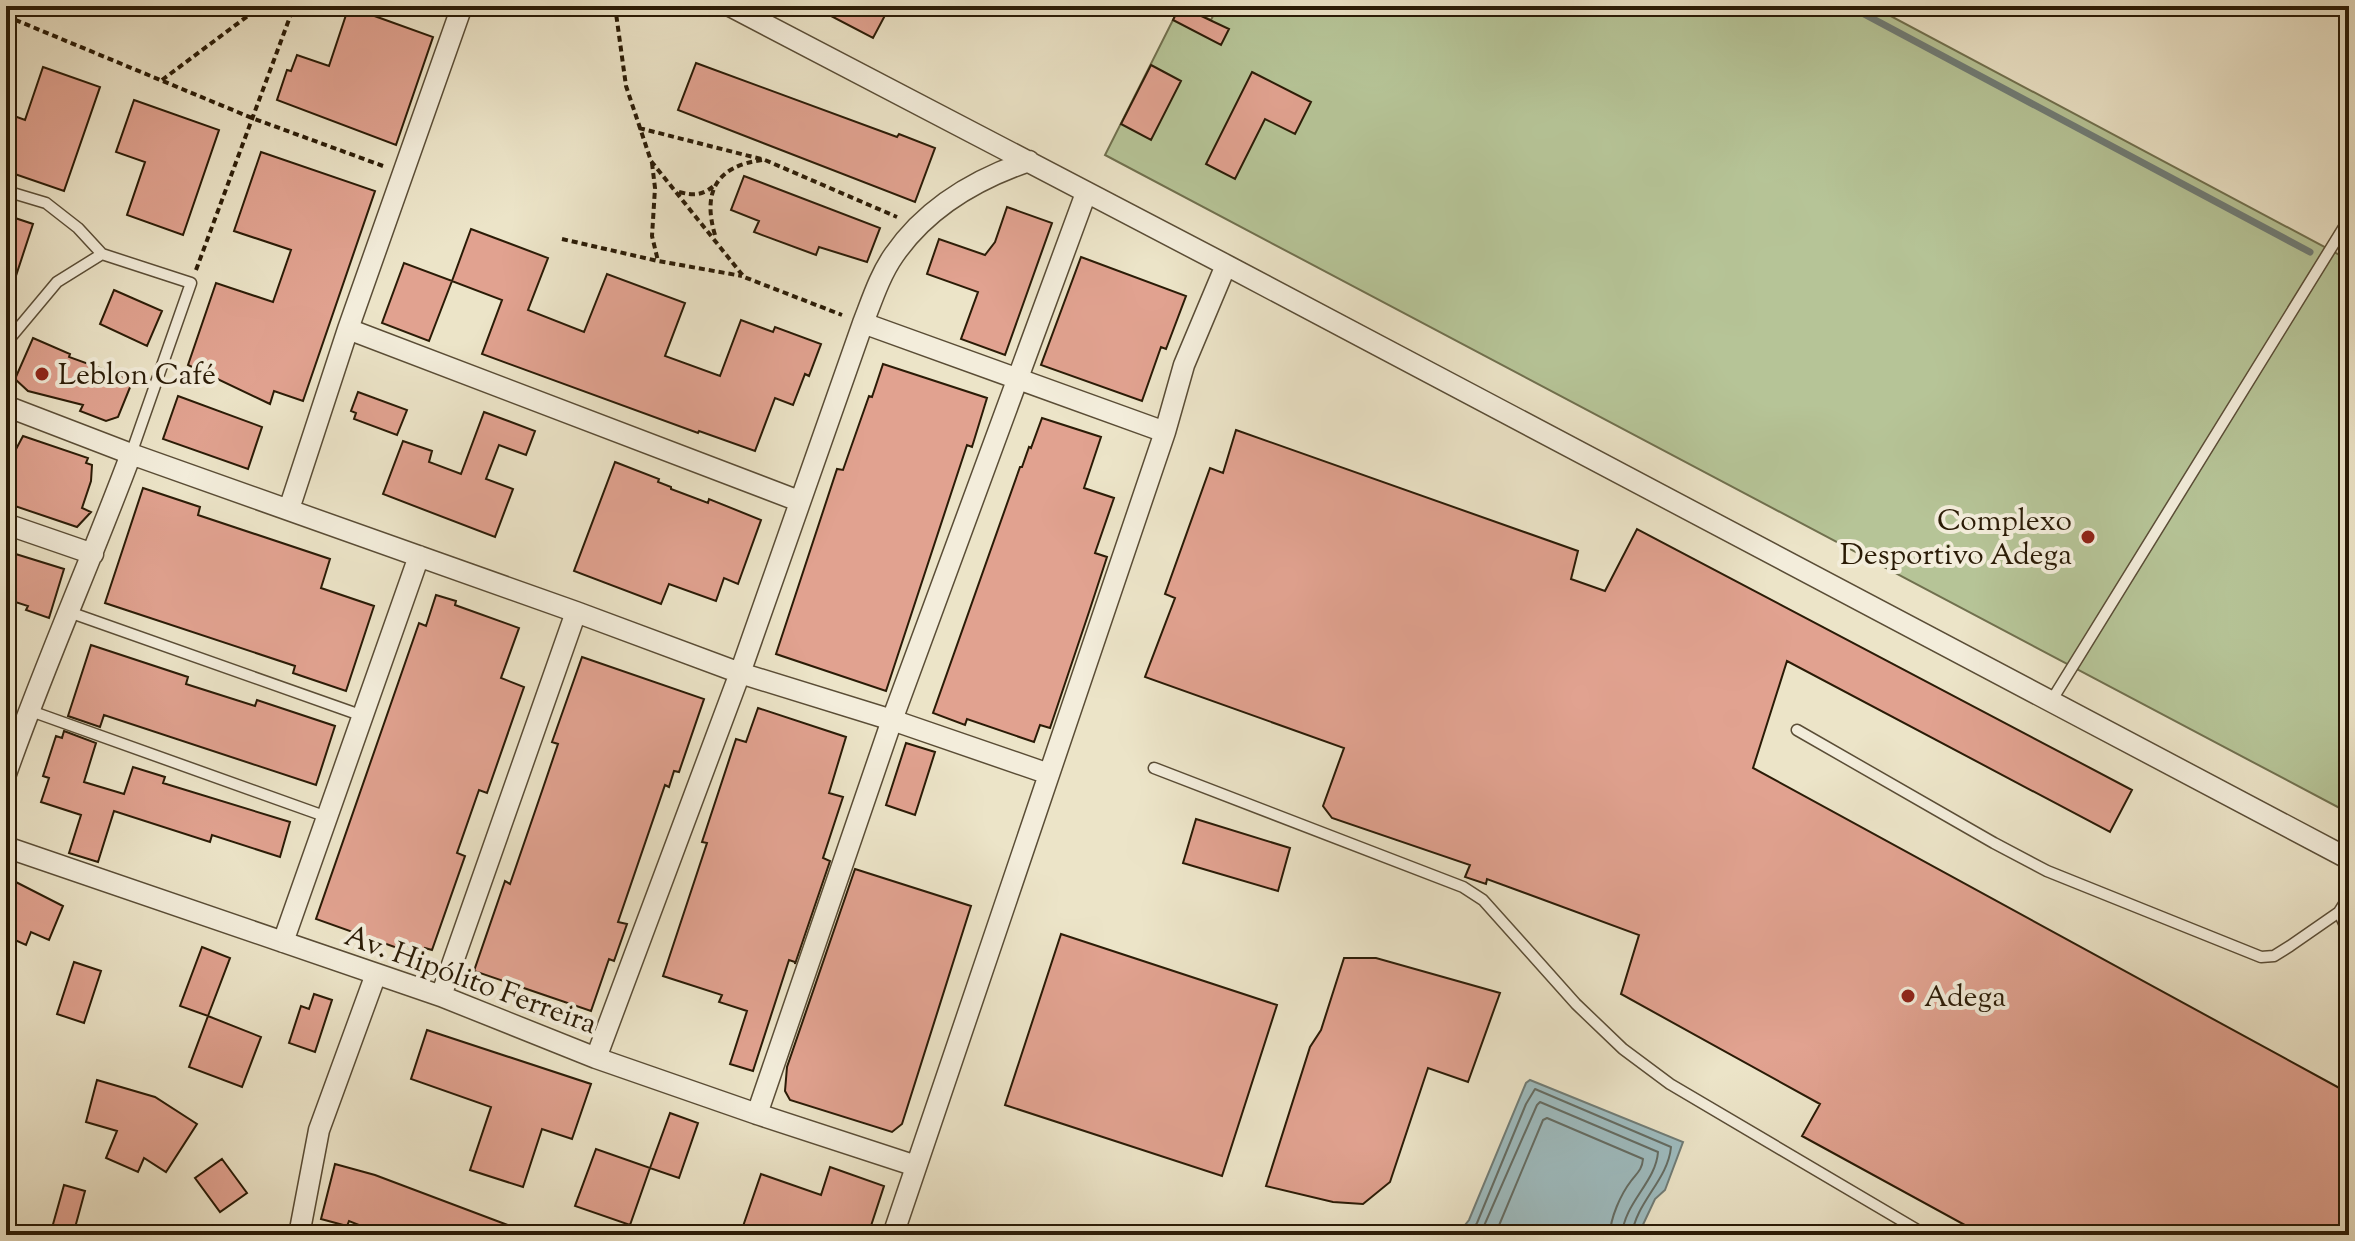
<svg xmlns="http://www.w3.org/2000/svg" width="2355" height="1241" font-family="'Sorts Mill Goudy',serif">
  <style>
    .green { fill: #b6c497; stroke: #70704e; stroke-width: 2 }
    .water { fill: #9ebcc0; stroke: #707c76; stroke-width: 2 }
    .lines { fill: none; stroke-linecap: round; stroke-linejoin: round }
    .shore { stroke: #646c63; stroke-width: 2 }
    .stream { stroke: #707c76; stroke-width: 7 }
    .building { fill: #e1a290; stroke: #2a1b06; stroke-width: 2 }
    .service-casing { stroke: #5a4d36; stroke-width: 13 }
    .minor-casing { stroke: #5a4d36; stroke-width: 23 }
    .path { stroke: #2a1b06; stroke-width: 4; stroke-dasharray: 6 4; stroke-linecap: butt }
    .service { stroke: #f3eddb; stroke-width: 10 }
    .minor { stroke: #f3eddb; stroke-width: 20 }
    .poi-dot { fill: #8f2418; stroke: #f3eddb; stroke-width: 3 }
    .labels { text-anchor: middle; stroke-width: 8; stroke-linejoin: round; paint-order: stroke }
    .poi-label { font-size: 30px; fill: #2a1b06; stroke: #f3eddb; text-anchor: start }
    .street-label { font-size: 30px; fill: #2a1b06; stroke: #f3eddb }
  </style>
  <rect width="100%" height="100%" fill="#ece4c8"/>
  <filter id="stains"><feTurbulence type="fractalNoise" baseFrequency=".0025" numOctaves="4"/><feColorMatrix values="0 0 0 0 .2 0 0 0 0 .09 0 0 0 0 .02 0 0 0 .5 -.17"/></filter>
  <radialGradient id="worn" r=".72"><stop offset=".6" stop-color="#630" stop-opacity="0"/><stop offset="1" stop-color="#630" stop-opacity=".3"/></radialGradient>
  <!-- green -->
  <path class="green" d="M1180 6 1211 20 1218 6H1872L2349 260V813L1105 155Z"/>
  <!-- water -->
  <path class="water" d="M1530 1080 1683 1142 1665 1190 1655 1199 1640 1231 1635 1235H1457L1469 1220 1526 1083Z"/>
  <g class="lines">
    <!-- shore -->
    <path class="shore" d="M1468 1235 1477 1223 1526 1104 1535 1089 1671 1147C1668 1180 1636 1202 1632 1235
      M1480 1235 1537 1105 1540 1102 1658 1152C1656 1182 1624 1203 1622 1235
      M1495 1235 1543 1120 1547 1118 1643 1159C1642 1170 1637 1173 1631 1181 1621 1194 1610 1218 1610 1235"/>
    <!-- stream -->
    <path class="stream" d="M1849 6 2310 252"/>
  </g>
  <!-- building -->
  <path class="building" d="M349 6H371L369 14 433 37 396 145 277 100 287 70 291 71 297 55 329 66Z
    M812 6H890L873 38Z
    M1180 6 1229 29 1221 45 1173 20Z
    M696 63 897 137 899 134 935 148 915 202 678 110Z
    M1151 65 1181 81 1151 140 1121 124Z
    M43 67 100 87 64 191 6 171V113L25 120Z
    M1252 72 1311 102 1295 134 1265 119 1235 179 1206 164Z
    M134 100 219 130 183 235 127 215 145 162 116 152Z
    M261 152 375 191 303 401 274 391 270 404 188 365 216 283 273 302 291 250 234 231Z
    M744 176 880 228 867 262 819 247 816 255 754 232 759 221 731 210Z
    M1007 207 1052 223 1005 355 961 339 978 292 927 274 939 239 985 255 995 242Z
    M6 215 33 224 10 294 6 293Z
    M471 229 548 258 528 310 584 332 607 274 685 303 665 356 720 376 741 320 773 332 775 327 821 344 809 376 805 374 793 405 775 398 755 451 699 431 698 433 482 354 502 300 452 281 429 341 382 323 404 263 452 281Z
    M1081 257 1186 296 1166 349 1161 347 1142 401 1041 365Z
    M114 290 162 311 147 346 100 324Z
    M33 338 70 354 69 357 133 380 118 417 106 421 80 411 83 405 28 391 15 379Z
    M883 364 987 398 972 447 967 445 886 691 776 654 837 469 843 470 869 396 872 397Z
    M358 392 407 410 397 435 354 419 356 413 351 411Z
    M178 396 262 427 248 469 163 439Z
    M484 412 535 431 526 455 499 445 486 479 513 489 495 537 383 494 403 441 432 451 429 462 461 474Z
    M1042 418 1101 437 1084 488 1114 498 1095 553 1107 557 1089 612 1050 728 1040 725 1034 742 967 719 965 725 933 713 1020 467H1022L1029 447 1031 448Z
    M1236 430 1578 551 1571 579 1605 591 1637 529 2132 790 2110 832 1787 661 1753 768 2343 1090 2340 1095 2349 1100V1235H1983L1802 1136 1820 1104 1621 994 1639 935 1487 879 1486 884 1465 877 1470 865 1332 818 1323 806 1344 748 1145 677 1175 598 1165 594 1210 468 1223 473Z
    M23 436 88 458 86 463 92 465 91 481 82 508 91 512 77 527 6 503V468Z
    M615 462 659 479 658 482 671 487V489L708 503 709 499 761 520 738 584 724 578 716 601 669 584 661 604 574 571Z
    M143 488 200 507 198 515 330 559 321 588 374 606 346 691 293 673 295 666 105 603Z
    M6 551 64 569 49 618 26 610 28 606 6 599Z
    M436 595 456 601 455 605 519 628 501 678 524 687 487 793 479 790 457 853 465 856 432 950 425 948 424 951 405 945 403 950 316 919 419 623 426 626Z
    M91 645 188 677 186 684 255 706 257 700 335 726 316 785 104 715 100 727 68 716Z
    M582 657 704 699 679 772 674 771 669 787 665 785 618 922 627 924 614 961 609 959 591 1011 474 971 505 881 510 884 542 791 558 744 552 742Z
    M758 708 846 737 829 793 843 797 823 858 830 861 795 964V962L789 960 753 1071 730 1064 747 1011 719 1002 722 995 663 976 707 843 702 842 736 739 746 742Z
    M64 731 96 743 84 782 124 794 133 767 165 777 163 783 290 822 280 857 212 835 210 842 114 811 98 862 69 853 81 815 41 802 49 778 43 776 56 736 62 738Z
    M906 743 935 752 915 815 886 805Z
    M1196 819 1290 848 1278 891 1183 863Z
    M855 869 971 906 902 1124 892 1132 790 1100 785 1091 787 1067Z
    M6 877 63 906 49 940 31 932 26 945 6 936Z
    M1061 934 1277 1005 1222 1176 1005 1105Z
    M202 947 230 958 208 1016 180 1006Z
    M1344 958H1376L1500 993 1468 1082 1428 1068 1390 1182 1363 1204 1333 1202 1266 1186 1310 1047 1321 1030Z
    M74 962 101 971 84 1023 57 1014Z
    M314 994 332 1000 315 1052 289 1043 301 1006 309 1009Z
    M208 1016 261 1037 242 1087 189 1067Z
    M427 1030 591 1084 572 1139 542 1129 523 1187 470 1170 491 1107 411 1079Z
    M97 1080 155 1097 197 1124 166 1172 144 1158 138 1172 106 1158 117 1131 86 1122Z
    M670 1113 698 1123 679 1178 650 1168 630 1225 575 1206 596 1149 650 1168Z
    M222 1159 247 1193 220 1212 195 1178Z
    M335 1164 375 1175 529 1233 528 1235H384L349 1221 347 1226 321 1219Z
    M830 1167 884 1186 868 1235H740L761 1174 821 1195Z
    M64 1185 85 1191 73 1235H50Z"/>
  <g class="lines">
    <defs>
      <path id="service" d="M6 191 46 203 78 228 102 254
        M6 343 57 282 102 254 191 283 131 454
        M69 612 363 716
        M2050 703 2349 219
        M28 710 327 817
        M1797 730 1994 843 2047 871 2261 957 2274 956 2290 946 2339 912 2349 896
        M1154 768 1463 887 1483 900 1576 1004 1623 1049 1670 1084 1926 1235
        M2339 912 2349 935"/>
      <path id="minor" d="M730 6 1226 265 2349 859
        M863 323 1165 432
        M348 329 462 6
        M6 406 131 454 576 612 740 673 892 720 1049 774
        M289 509 348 329 799 501
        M6 524 93 554
        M6 774C44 666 91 561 131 454
        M6 847 441 996 596 1058 757 1114 916 1166
        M283 942 419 556
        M441 996 576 612
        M596 1058 740 673 863 323C872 300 880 275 894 255 927 207 976 179 1029 161
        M757 1114 892 720 1086 193
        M299 1235 319 1130 376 974
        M893 1235 1165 432 1184 365 1226 265"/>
    </defs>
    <!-- service casing -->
    <use href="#service" class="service-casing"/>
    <!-- minor casing -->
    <use href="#minor" class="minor-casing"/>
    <!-- path -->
    <path class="path" d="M615 6 626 86 651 161 744 277 842 315
      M6 16 252 118 383 166
      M162 80 261 6
      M639 128 765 160 897 217
      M652 163 655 188 652 236 658 261
      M679 192C695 196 703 195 715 185
      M715 235C702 191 717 166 762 160
      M562 239 658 261 742 276
      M196 270 294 6"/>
    <!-- service -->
    <use href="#service" class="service"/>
    <!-- minor -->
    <use href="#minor" class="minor"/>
  </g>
  <!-- markers -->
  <g class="poi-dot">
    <circle cx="42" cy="374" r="8"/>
    <circle cx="2088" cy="537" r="8"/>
    <circle cx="1908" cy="996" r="8"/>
  </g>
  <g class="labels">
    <!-- poi labels -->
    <g class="poi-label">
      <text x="58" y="384">Leblon Café</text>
      <text x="2072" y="530" text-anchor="end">Complexo<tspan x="2072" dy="34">Desportivo Adega</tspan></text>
      <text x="1924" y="1006">Adega</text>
    </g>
    <!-- street labels -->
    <g class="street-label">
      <text transform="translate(471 979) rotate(20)" y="10">Av. Hipólito Ferreira</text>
    </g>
  </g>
  <!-- margin -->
  <rect width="2355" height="1241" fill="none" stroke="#ece4c8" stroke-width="32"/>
  <rect x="8" y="8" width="2339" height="1225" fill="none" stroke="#2a1b06" stroke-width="4"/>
  <rect x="16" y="16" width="2323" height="1209" fill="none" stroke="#2a1b06" stroke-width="2"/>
  <rect width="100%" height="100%" filter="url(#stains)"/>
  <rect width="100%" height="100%" fill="url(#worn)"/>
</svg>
